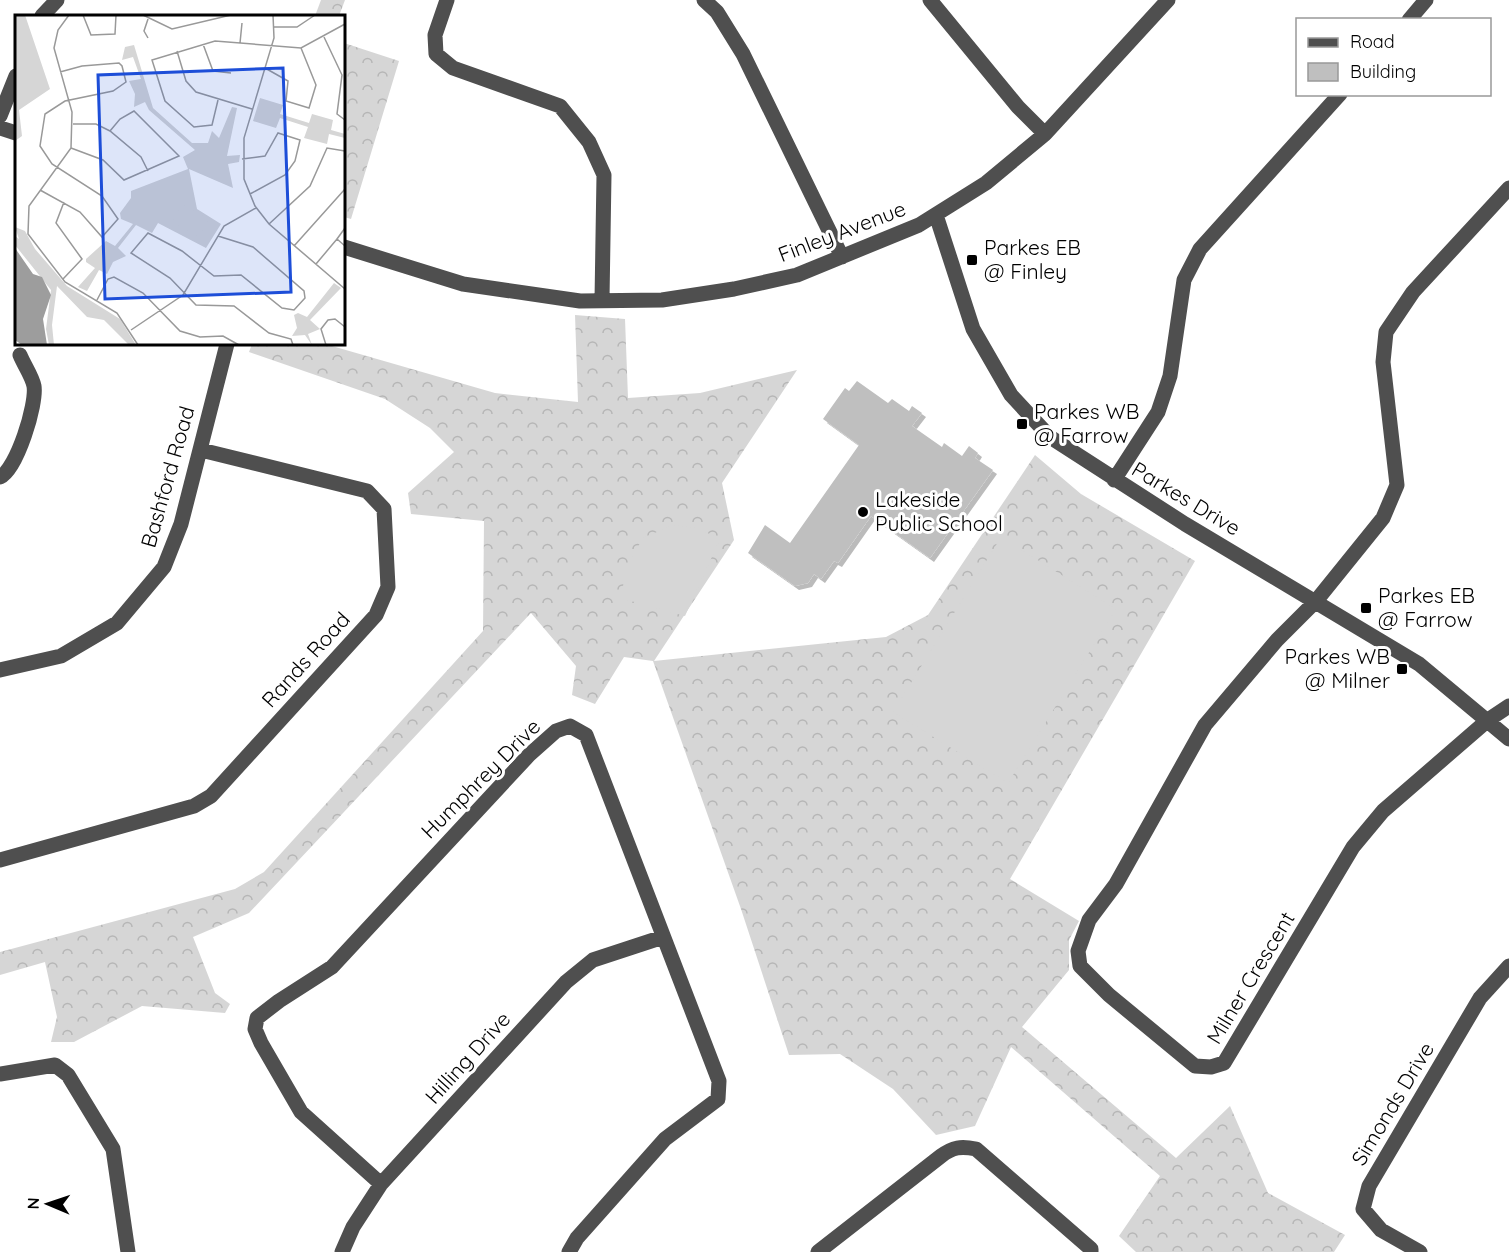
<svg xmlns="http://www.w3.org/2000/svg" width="1509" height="1252" font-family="Quicksand,sans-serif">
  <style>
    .forest { fill: url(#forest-crowns) }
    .pitch { fill: #d6d6d6 }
    .building { fill: #bfbfbf; filter: url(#shadow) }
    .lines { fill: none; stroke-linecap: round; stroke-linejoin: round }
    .minor { stroke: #4f4f4f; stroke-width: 15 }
    .poi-dot { fill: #000; stroke: #fff; stroke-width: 2 }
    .labels { text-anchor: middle; stroke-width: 6; stroke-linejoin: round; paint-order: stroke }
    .street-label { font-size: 21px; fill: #000; stroke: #fff }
    .poi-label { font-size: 21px; fill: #000; stroke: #fff; text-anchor: start }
    .inset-road { fill: none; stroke: #999; stroke-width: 1.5 }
    .view { fill: #1d4ed8; fill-opacity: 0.15; stroke: #1d4ed8; stroke-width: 3 }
    .inset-edge { fill: none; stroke: #000; stroke-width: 3 }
  </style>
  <defs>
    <pattern id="forest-crowns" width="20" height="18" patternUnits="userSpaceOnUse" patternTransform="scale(1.5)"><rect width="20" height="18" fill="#d6d6d6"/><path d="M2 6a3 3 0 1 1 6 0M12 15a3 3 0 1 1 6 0" fill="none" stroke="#b6b6b6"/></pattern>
    <filter id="shadow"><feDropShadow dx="4" dy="4" stdDeviation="0" flood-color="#0004"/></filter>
  </defs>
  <rect width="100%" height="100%" fill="#fff"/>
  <!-- forest -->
  <path class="forest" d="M321 0H345L339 16H315Z
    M344 43 399 61 351 219 344 217Z
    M575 315 625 319 628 398 700 393 797 370 722 483 734 540 654 661 886 637 928 615 1035 455 1081 494 1195 561 1010 879 1079 921 1069 940V970L1022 1027 1176 1158 1230 1106 1268 1193 1345 1235 1334 1252H1136L1119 1236 1160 1176 1011 1047 975 1126 936 1135 893 1089 840 1054 789 1055 741 909 653 661 624 657 595 704 572 695 576 666 531 613 249 913 193 937 215 993 230 1004 225 1013 142 1006 74 1042H51L57 1017 45 962 0 975V952L235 889 264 872 483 631 484 521 411 514 408 493 454 452 430 428 385 399 249 352 252 344H325L495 393 578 402Z"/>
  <!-- pitch -->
  <path class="pitch" d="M673 525 697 528 720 539 685 616 620 598 629 562 643 538Z
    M1001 537 1116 609 1008 783 893 712Z"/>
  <!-- building -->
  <path class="building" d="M857 381 888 403 892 399 909 411 912 406 922 413 912 426 942 447 944 443 962 456 969 446 978 453 975 458 993 470 930 558 871 516 838 563 834 561 821 579 814 574 808 583 795 586 748 553 765 525 790 543 859 445 823 419 845 388 849 391Z"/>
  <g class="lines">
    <!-- minor -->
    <path class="minor" d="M447 0 435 35 436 54 453 68 560 106 589 142 604 175 602 300
      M704 0 717 12 743 54 842 257
      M930 0 1018 107 1045 134
      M42 16 57 0
      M1409 20 1426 0
      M0 116 16 76
      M0 128 16 133
      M1509 188 1413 292 1386 332 1383 362 1397 485 1383 518 1316 601 1277 640 1205 725 1116 884 1089 920 1078 951 1080 966 1109 995 1195 1066 1211 1067 1224 1063 1353 847 1383 811 1488 720 1509 706
      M936 215 973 329 1011 395 1050 437 1185 524 1419 664 1509 739
      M344 247 463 284 580 301 662 300 734 289 797 275 919 225 986 183 1045 134 1168 0
      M0 477C17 469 37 404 34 386 32 376 24 365 20 355
      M1114 480 1158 412 1170 376 1184 280 1200 249 1340 94
      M0 670 61 656 117 623 164 567 181 524 227 344
      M0 860 194 806 211 796 376 615 388 587 384 509 367 491 201 450
      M0 1074 55 1065 68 1075 113 1149 128 1252
      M381 1184 301 1112 261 1043 255 1029 257 1018 279 1001 332 967 529 755 556 731 570 726 586 735 719 1081 718 1099 665 1139 577 1238 569 1252
      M342 1252 353 1227 381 1184 566 982 593 960 663 937
      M818 1252 941 1156C953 1147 961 1146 976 1149L1091 1249V1252
      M1420 1252 1381 1230 1363 1209 1369 1186 1480 998 1509 966"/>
  </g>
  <!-- markers -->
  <g class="poi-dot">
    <rect x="966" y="254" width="12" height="12" rx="3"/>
    <rect x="1016" y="418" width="12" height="12" rx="3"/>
    <circle cx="863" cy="512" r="6"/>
    <rect x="1360" y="602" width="12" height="12" rx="3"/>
    <rect x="1396" y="663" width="12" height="12" rx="3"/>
  </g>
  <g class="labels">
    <!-- street labels -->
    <g class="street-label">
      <text transform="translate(842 232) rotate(-21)" y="7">Finley Avenue</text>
      <text transform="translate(168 477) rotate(-74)" y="7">Bashford Road</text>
      <text transform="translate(1186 499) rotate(31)" y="7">Parkes Drive</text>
      <text transform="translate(306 660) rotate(-48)" y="7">Rands Road</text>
      <text transform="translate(481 779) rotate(-45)" y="7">Humphrey Drive</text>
      <text transform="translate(1251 978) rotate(-59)" y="7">Milner Crescent</text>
      <text transform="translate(468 1058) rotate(-48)" y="7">Hilling Drive</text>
      <text transform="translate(1393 1104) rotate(-59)" y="7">Simonds Drive</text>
    </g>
    <!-- poi labels -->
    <g class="poi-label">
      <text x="984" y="255">Parkes EB<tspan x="984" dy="24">@ Finley</tspan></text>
      <text x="1034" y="419">Parkes WB<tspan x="1034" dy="24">@ Farrow</tspan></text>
      <text x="875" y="507">Lakeside<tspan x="875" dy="24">Public School</tspan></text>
      <text x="1378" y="603">Parkes EB<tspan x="1378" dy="24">@ Farrow</tspan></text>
      <text x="1390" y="664" text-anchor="end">Parkes WB<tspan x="1390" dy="24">@ Milner</tspan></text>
    </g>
  </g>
  <!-- overview -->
  <g transform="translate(15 15)">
    <rect width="330" height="330" fill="#fff"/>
    <path d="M0 0H10L35 74 4 95 7 121 0 126ZM119 30 138 93 177 128H193L197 116 204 123 217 92 222 93 212 141 225 140 224 147 213 149 218 173 174 154 182 194 206 209 191 233 143 208 137 218 121 210 103 233 111 241 98 247 92 259 84 255 72 276 63 272 80 253 71 247V244L91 226 100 231 118 209 106 204 105 198 116 183V176L173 154 168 142 180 135 134 95 130 87 119 92 120 79 114 66 126 64 118 42 107 45 110 32ZM245 83 268 90 265 99 294 108 297 99 318 105 316 115 330 119V123L314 119 312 129 289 123 293 112 265 103 261 113 238 106ZM0 212 10 216 20 234 52 271 105 304 121 330H114L89 305 72 302 42 271 37 310 39 330H34L31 314 36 275 0 230V221L4 224ZM319 268 326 273 295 305 305 314 293 319 297 330 290 320 277 321 282 313 279 300 283 298 292 302Z" fill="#d6d6d6"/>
    <path d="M167 189 194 204 184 222 157 207Z" fill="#d6d6d6"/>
    <path d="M0 233 18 259 27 262 36 280 28 304 32 330H7L0 325Z" fill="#9d9d9d"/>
    <path class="inset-road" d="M54 0 43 15 39 33 57 97 56 133 14 191 13 219 50 267 102 298 123 330M68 0 76 20 100 19 101 0M128 0 157 14 216 0M258 0 259 23 229 123V164L240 191 254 209 330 274M259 12H282L300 0M309 22 327 60 322 99 330 105M133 23 129 16 133 4M225 28 227 8M188 29 198 56 216 58M162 36 171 66 181 77 237 94M250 53 273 66 271 86 294 93 301 70 286 33M203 85 197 110 179 112 150 86 137 45 200 26 286 33 330 9M58 109H81L95 116 126 142 133 156M56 133 88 145 109 165 164 141 119 96 105 104 95 116M227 144 250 141 263 118 285 125 280 146 270 160 235 179M25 175 65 197 87 222 103 204 87 181 37 149 25 131 30 99 50 86 98 76 111 67 107 51 104 48 67 51 45 57M254 209 295 171 312 133 330 136M330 213 322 224 330 231M203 221 238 232 289 276 290 283 279 295 267 293 226 260 199 261 167 236 133 218 116 238 155 263 181 290 219 291 254 318 276 324 278 330M279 231 330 174M301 249 322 224M48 264 67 244 41 208 49 187M82 285 93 264 99 262 128 278 165 316 185 322 208 321 224 330M116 315 168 280 209 211 241 193M311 330 306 314 313 305 320 304 330 312"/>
    <path class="view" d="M268 53 276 277 90 284 83 60Z"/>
    <rect width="330" height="330" class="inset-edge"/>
  </g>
  <!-- legend -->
  <rect x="1296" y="18" width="195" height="78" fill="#ffffff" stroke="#999999" stroke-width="1.5"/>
  <rect x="1308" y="38" width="30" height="9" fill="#4f4f4f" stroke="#999999" stroke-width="1.5"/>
  <text x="1350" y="48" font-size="18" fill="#000000">Road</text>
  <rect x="1308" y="63" width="30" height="18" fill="#bfbfbf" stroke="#999999" stroke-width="1.5"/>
  <text x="1350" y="78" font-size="18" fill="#000000">Building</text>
  <!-- north arrow -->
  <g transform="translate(48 1204) rotate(272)" stroke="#ffffff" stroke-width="4.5" paint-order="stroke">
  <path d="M0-4.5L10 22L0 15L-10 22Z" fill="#000000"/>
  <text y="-9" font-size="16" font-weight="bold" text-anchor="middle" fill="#000000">N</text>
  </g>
</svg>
